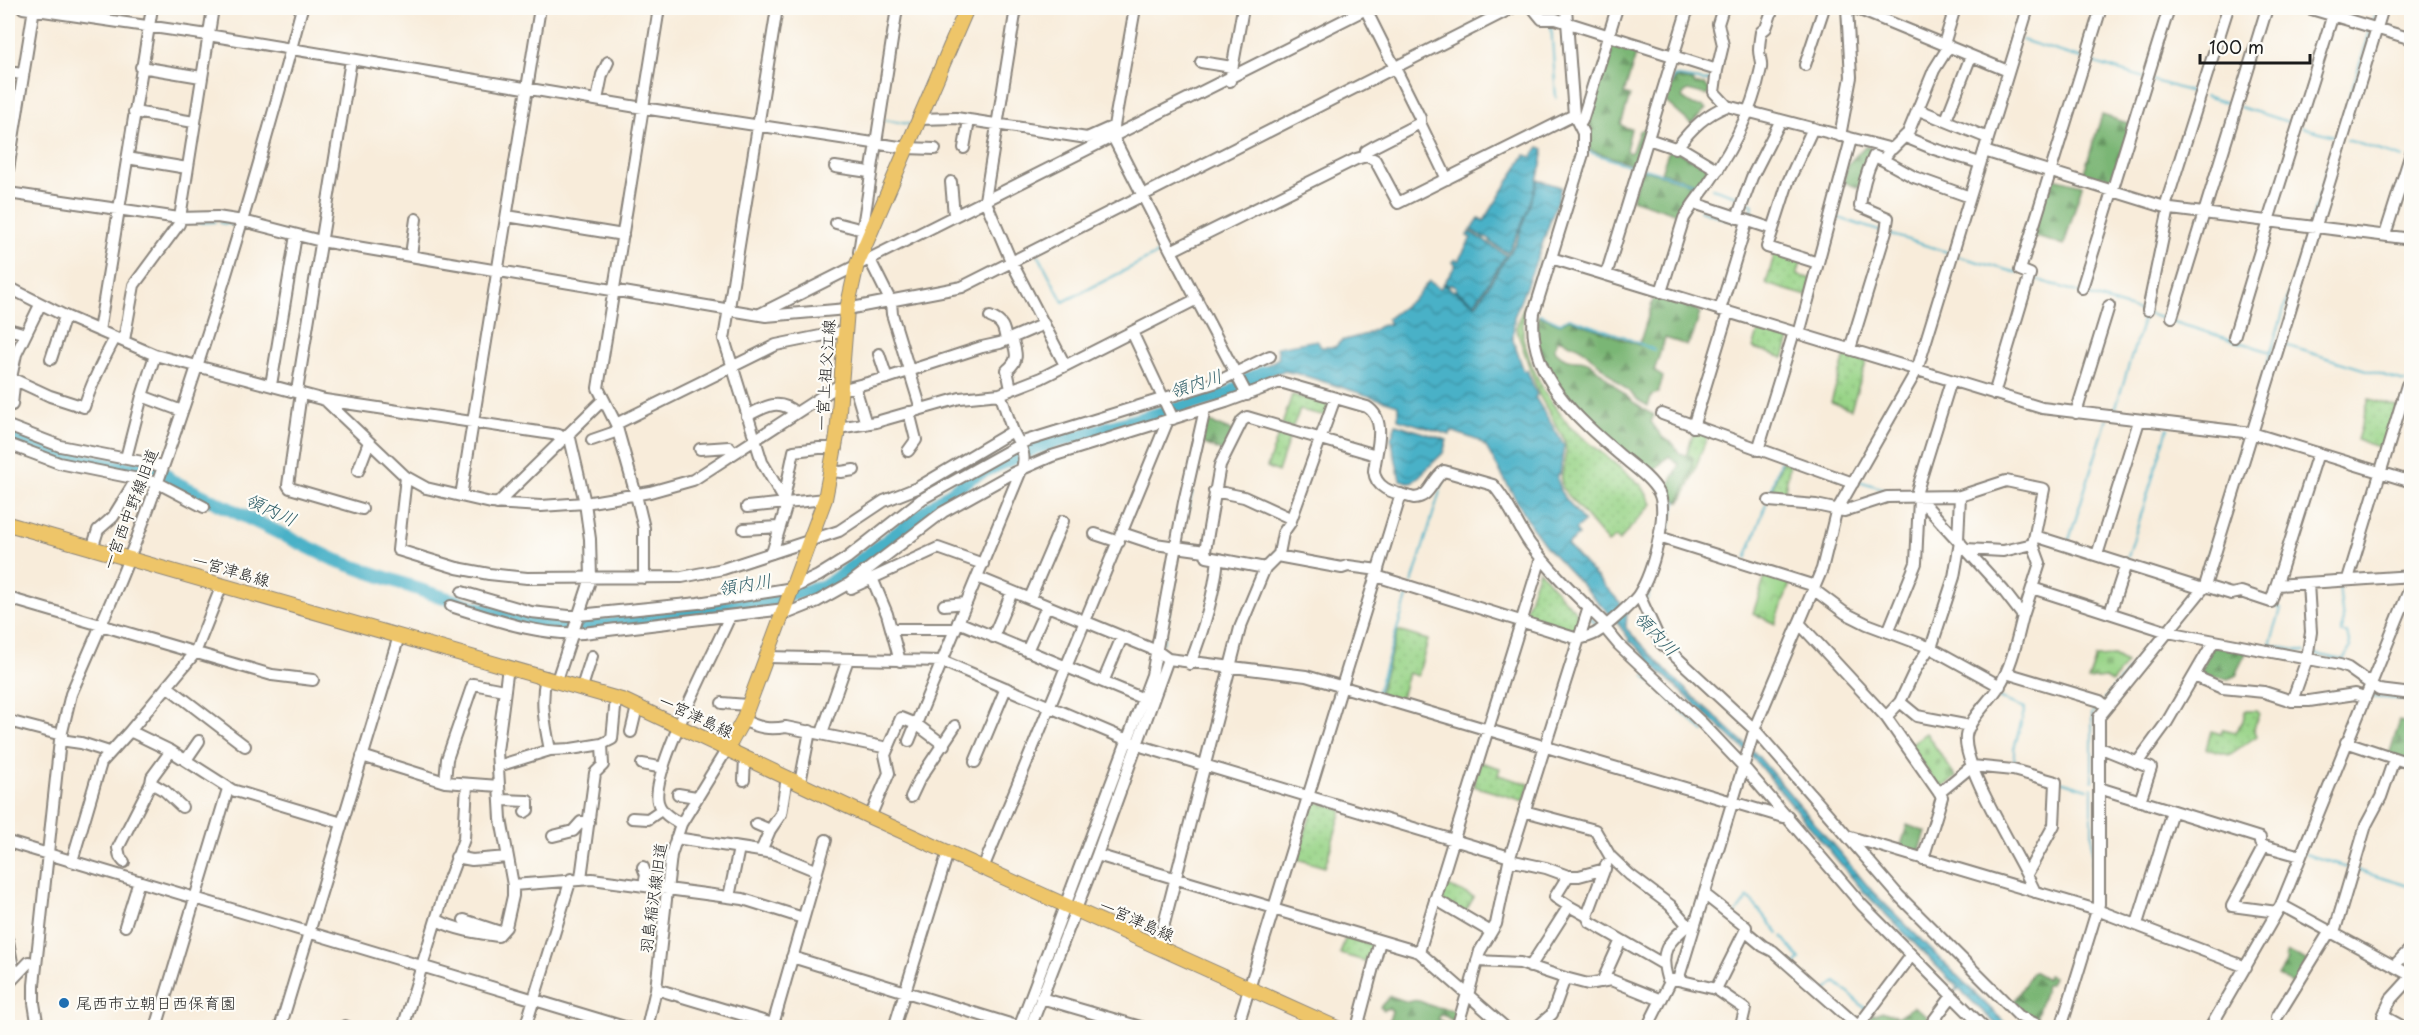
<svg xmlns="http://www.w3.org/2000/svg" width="2419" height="1035" font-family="'Playpen Sans','Klee One',sans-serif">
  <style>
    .grass { fill: url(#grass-dots); stroke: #5a7852; stroke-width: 1.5 }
    .forest { fill: url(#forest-firs); stroke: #4b6948; stroke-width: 1.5 }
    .cemetery { fill: url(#cemetery-stones); stroke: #5a7852; stroke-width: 1.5 }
    .park { fill: url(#park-crowns); stroke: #5a7852; stroke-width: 1.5 }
    .water { fill: url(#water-waves); stroke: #326672; stroke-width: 1.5 }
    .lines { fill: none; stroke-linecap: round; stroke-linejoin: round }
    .stream { stroke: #48b1c7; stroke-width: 2 }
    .river { stroke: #48b1c7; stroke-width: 14 }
    .minor-casing { stroke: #8a847b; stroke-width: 14 }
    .major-casing { stroke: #8a847b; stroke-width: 16 }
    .minor { stroke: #fff; stroke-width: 10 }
    .major { stroke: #eec569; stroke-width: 14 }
    .poi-dot { fill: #1f6fb2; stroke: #fdfcf7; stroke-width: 2 }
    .labels { text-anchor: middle; stroke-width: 4.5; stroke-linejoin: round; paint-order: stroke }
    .street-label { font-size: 16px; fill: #1c1c1c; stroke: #fdfcf7 }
    .poi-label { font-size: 16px; fill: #1c1c1c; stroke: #fdfcf7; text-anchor: start }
    .water-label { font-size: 18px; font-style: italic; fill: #305f69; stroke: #fdfcf7 }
  </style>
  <defs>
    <pattern id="grass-dots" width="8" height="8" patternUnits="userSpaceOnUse" patternTransform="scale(1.5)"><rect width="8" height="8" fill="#99d488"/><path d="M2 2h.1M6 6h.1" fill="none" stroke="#83b575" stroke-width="1.8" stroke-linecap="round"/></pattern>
    <pattern id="forest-firs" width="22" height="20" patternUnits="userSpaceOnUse" patternTransform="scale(1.5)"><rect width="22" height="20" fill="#7ab674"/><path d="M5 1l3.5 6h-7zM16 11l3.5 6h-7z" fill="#63935e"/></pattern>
    <pattern id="cemetery-stones" width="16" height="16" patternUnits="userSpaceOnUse" patternTransform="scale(1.5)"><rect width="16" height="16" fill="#99d488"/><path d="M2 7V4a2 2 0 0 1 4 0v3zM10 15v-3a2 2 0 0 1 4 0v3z" fill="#83b575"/></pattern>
    <pattern id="park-crowns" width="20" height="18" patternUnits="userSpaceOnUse" patternTransform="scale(1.5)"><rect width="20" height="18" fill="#99d488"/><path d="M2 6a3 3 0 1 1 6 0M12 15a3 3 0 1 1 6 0" fill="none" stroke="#83b575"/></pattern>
    <pattern id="water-waves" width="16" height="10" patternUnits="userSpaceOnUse" patternTransform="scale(1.5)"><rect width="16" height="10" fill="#48b1c7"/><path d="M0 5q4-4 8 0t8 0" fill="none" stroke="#3b8fa1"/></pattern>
  </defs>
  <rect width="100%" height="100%" fill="#fdfcf7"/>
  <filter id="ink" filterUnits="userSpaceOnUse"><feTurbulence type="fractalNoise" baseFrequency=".0167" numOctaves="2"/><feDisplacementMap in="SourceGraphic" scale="12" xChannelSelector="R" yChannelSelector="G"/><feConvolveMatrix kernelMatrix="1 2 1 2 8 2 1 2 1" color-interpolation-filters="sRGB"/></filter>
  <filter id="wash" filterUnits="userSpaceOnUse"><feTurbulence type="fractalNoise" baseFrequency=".008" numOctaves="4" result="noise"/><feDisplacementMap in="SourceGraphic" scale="24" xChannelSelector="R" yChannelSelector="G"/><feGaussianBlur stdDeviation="1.35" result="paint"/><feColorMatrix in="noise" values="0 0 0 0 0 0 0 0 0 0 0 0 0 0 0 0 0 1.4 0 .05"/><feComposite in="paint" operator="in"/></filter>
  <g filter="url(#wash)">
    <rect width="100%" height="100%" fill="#f8ecda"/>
    <!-- grass -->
    <path class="grass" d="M1775 252 1802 260 1797 275 1812 279 1807 296 1766 284Z
      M1541 260 1523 321V338L1532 366 1545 393 1569 426 1642 486 1652 504 1619 541 1615 538 1608 543 1562 488 1561 480 1566 452 1565 441 1539 395 1516 328Z
      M1760 326 1791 336 1784 358 1753 348Z
      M1846 353 1867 360 1851 409 1831 402Z
      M1292 395 1331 404 1327 416 1300 410 1292 428 1282 425Z
      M2369 399 2398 407 2385 449 2357 440Z
      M1695 429 1708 434 1689 486 1680 503 1681 496 1686 486 1692 457 1686 455Z
      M1280 430 1291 433 1278 472 1267 467Z
      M1782 461 1790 464 1783 500 1769 499Z
      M1539 570 1559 594 1581 617 1577 633 1523 618Z
      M1398 631 1428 640 1418 676 1408 673 1400 701 1379 694Z
      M2245 711H2256L2259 714 2254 728 2257 736 2229 755 2206 749 2211 731 2221 734 2223 729 2235 732 2243 721Z
      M1480 762 1500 768 1498 775 1529 784 1524 801 1473 786Z
      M1315 801 1342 810 1325 867 1297 859Z
      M1443 884 1474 897 1464 914 1439 899Z
      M1346 936 1377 946 1372 963 1340 954Z"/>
    <!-- forest -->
    <path class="forest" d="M1611 39 1638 48 1624 94 1630 96 1621 124 1624 127 1631 129 1626 150 1629 153 1632 151 1639 131 1646 128 1647 130 1636 165 1589 150 1590 139 1583 123Z
      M1675 78 1692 81 1695 85H1705L1711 91 1707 95 1688 90 1684 93 1682 98C1690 103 1692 107 1702 106L1706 109 1691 124 1666 102Z
      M2102 115 2131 124 2112 186 2082 178Z
      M1865 146 1869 147 1873 153 1859 188 1844 182 1847 165Z
      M1672 149 1713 170 1702 185 1661 172 1668 153Z
      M1641 169 1701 187 1689 200 1684 216 1632 199Z
      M2050 177 2082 185 2064 245 2032 236Z
      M1655 294 1692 306 1700 313 1693 336 1687 345 1665 338 1654 371 1663 377 1658 393 1652 395 1648 406 1639 401 1581 348 1558 339 1554 349C1569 367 1579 355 1591 364 1613 381 1629 404 1654 415L1651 422 1663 438 1674 445 1680 454 1692 457C1696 472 1683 489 1679 502L1665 493 1679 465 1669 456 1649 475C1609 440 1546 394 1537 338 1536 331 1538 322 1538 315L1560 324 1569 319 1639 345Z
      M1207 421 1234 432 1224 452 1202 443Z
      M2213 646 2247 651 2237 671V675L2228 679 2199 675Z
      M2400 721 2411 724V761L2389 755Z
      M1907 825 1926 832 1919 854 1900 849Z
      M2288 952 2308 962 2294 984 2278 976 2288 960 2285 958Z
      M2033 971 2047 979 2048 975 2053 977 2050 984 2046 985 2035 1022 2012 1004Z
      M1390 996 1408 1002C1420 997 1426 1006 1436 1007 1443 1008 1449 1009 1456 1011L1458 1014 1453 1021 1442 1014 1438 1019 1452 1027H1387L1392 1011 1389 1008 1384 1010 1380 1007Z
      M1913 1007 1928 1017 1925 1024 1920 1027 1865 1026 1873 1014 1876 1015 1882 1011 1897 1017Z"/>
    <!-- cemetery -->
    <path class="cemetery" d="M2114 656 2126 663 2112 682 2105 678 2088 680 2096 657Z
      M1926 733 1956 777 1941 789 1909 745Z"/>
    <!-- park -->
    <path class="park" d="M1766 574 1791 581 1775 624 1753 613Z"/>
    <!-- water -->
    <path class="water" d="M1539 147 1544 149C1540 177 1523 229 1507 253L1490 242 1491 240 1486 237 1485 239 1471 230 1479 218 1484 221 1525 155 1532 157Z
      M1538 180 1561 187 1558 198 1560 199 1557 201 1539 254 1514 317 1513 340 1524 371 1527 370 1537 395 1535 397 1564 445 1560 474H1557L1560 491 1584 522 1575 530 1579 535 1567 545 1627 610 1626 628 1669 674 1757 755 1873 892 2009 1027H1999L1959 989 1955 991 1957 987 1864 892 1753 758 1657 669 1633 643 1629 642 1630 640 1616 621 1548 549 1531 526 1486 447 1477 440 1451 431 1450 435 1398 419V405L1299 374 1283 371 1251 382 1248 376 1279 358 1277 347 1317 340 1321 347H1335L1341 341 1367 334 1380 326 1390 324 1387 319 1417 296 1429 281 1440 289 1443 284 1476 305 1517 241Z
      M1470 232 1506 255 1475 303 1455 290 1456 287 1451 284 1449 286 1444 283 1456 265 1452 262 1455 259 1458 261 1471 238 1467 236Z
      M1396 424 1447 440 1443 453 1412 483 1400 480 1391 438Z"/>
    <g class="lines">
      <!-- stream -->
      <path class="stream" d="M1549 8 1550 14
        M2373 22 2377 8
        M1551 23 1556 98
        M2022 40 2083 59
        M2006 61 2015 37
        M2089 61 2144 78
        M2152 80 2198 94
        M1670 84 1674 76 1705 81 1712 79
        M2205 96 2234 105
        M2240 107 2295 124
        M884 120 909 124
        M925 126 952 123
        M2302 127 2337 137
        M2347 140 2403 158
        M1589 152 1634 167
        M1642 168 1702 186
        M1712 188 1740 197
        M1747 202 1753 205 1750 216
        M1700 210 1729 220
        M1836 217 1882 232
        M2311 222 2370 31
        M185 223 215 222
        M220 223 236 225
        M1889 234 1947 252
        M1038 254 1063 302 1161 252
        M1957 256 2018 273
        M2032 278 2271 352
        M1540 314 1560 323 1569 318 1622 336 1654 350
        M826 316 838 315
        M2285 345 2405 382
        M2114 413 2145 313
        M2247 428 2309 229
        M1859 481 1894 492
        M1768 499 1780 461
        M1187 513 1192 492
        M1667 534 1676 502
        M2069 540 2107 419
        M2128 557 2168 428
        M1746 559 1766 504
        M2200 582 2244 438
        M1412 583 1444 478
        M1647 599 1664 542
        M2274 606 2281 609 2270 645 2305 652
        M1590 617 1597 625
        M2164 626 2194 591
        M1163 643 1175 581
        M2311 653 2343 660 2350 647 2347 633H2342L2343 622 2339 585
        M1645 676 1704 732
        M1377 693 1409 591
        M1995 697 2025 708 2014 749V767
        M2369 697 2412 700
        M2105 699 2158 634
        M2060 781 2088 789
        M2092 781V714L2099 705
        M1105 814 1126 761
        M2305 854 2348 867
        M2356 870 2412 887
        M2092 904V787
        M1735 915 1748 897 1779 934
        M1782 937 1800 959 1795 965
        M1824 990 1826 991 1836 982 1866 1009
        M2066 1024 2077 1028
        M2055 1027 2090 911"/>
      <!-- river -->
      <path class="river" d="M8 436 53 454 128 468 139 467 156 470
        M165 474 170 480 335 560 429 593 517 620 561 625 601 626 777 599 827 585 973 476 1035 448 1229 394 1249 379 1265 372"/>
    </g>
  </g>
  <g filter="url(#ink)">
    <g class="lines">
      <defs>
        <path id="minor" d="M23 8 208 35 643 108 906 148 935 149
          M1016 8 985 200 1011 261 1065 365
          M1135 8 1114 126 1115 141 1171 251
          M1365 8 1420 118V123L1447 179
          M1533 8 1542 19H1556L1717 70 1714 92 1727 106
          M1773 8 1766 28 1761 32C1760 38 1759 44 1759 50 1759 57 1762 61 1761 68 1751 119 1725 163 1694 203L1773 229 1767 247 1818 263
          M1855 8 2008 71
          M2308 8 2412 39
          M1944 44 1955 8
          M1201 62 1232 67
          M1805 65 1824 8
          M141 67 201 77
          M1717 70 1723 45 1718 24 1723 8
          M8 72 22 74
          M1230 81 1243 8
          M597 100 602 75 608 62
          M1919 110 1988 138
          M134 112 194 122
          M918 119 956 118 1087 138 1114 126
          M1946 120 1971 56
          M1578 122 1582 121 1617 8
          M1840 136 1851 77 1847 8
          M1905 137 1934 149 1980 163
          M1648 139 1675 148 1678 146 1718 170
          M1678 146C1692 128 1706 114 1727 106L1892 149 1908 133 1934 70 1949 46
          M964 148 969 120
          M1984 151 2171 209 2412 239
          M1367 156 1366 151 1373 147 1420 123
          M127 158 187 168
          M1883 160 1914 177 1970 197
          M835 167 869 172
          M8 170 34 8
          M951 182 954 215
          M8 193 179 218 217 217 243 221 321 241 766 316 847 309 962 287 1512 8
          M2165 207 2228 8
          M507 216 623 235
          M1737 218 1752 177 1781 120
          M2268 221 2335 8
          M836 223 867 231
          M1773 229 1788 182 1813 128
          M2385 235 2412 150
          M859 252 897 8
          M411 255 416 219
          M1551 258 2042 408 2252 433 2412 482
          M872 264 891 302 892 314 921 409
          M1606 275 1688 8
          M8 287 65 316 155 355 325 400 406 477 426 488 491 503 541 506 585 503 650 492 693 480 841 384
          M2082 288 2169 8
          M1661 292 1684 218 1694 203
          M40 305 16 354 11 378 50 396 84 407C92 382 103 360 115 338
          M1720 310 1747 221
          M2148 310 2169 208
          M760 314 1368 8
          M990 317C1003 322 1004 328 1006 340
          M2172 317 2267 8
          M8 329 26 334
          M99 331 152 8
          M1132 332 1173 419
          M1799 334 1851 139
          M2234 337 2269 221
          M124 340 134 285 179 224 213 8
          M1850 349 1886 231 1888 218 1860 206C1862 187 1866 173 1874 156L1883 160 1890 150
          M879 354 887 378
          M155 355 142 396 182 411
          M51 359 65 316
          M11 378 14 385 12 405
          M271 385 296 235
          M855 387 866 424
          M1011 389 1007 370C1020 360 1016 352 1012 338
          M840 390 887 378 982 347 1000 343 1044 324
          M297 391 351 60
          M301 393 288 485 290 488 362 509
          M1994 394 2030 274 2020 270 2101 8
          M1247 395 1171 251 1356 159 1367 156 1375 160 1398 203 1574 115
          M325 400 559 435
          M2076 413 2109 306
          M1662 414 1853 483
          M747 416C766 406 779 398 796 413
          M616 424 776 345 845 331
          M8 426 60 446 163 466
          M1693 427 1728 312
          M838 428 876 422 960 398 1000 394 1041 378 1197 299
          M592 440 618 431
          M8 444 59 463 158 483 204 507
          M700 449 729 447 734 453
          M1758 450 1794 332
          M908 451 916 440 909 412
          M126 458 142 396
          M358 471 369 442
          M832 471 841 472 854 470
          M406 477 398 550 457 568 489 574 527 578 682 577 723 569 839 531 884 501 917 488 1013 431
          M1214 491 1244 497 1290 518
          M461 496 540 8
          M784 498 794 451 819 448H836
          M1919 498 2003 590 2023 616C2017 639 2012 666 1999 686 1991 700 1968 720 1966 736 1962 768 2020 857 2035 892
          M1769 501 1816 505 1844 511 1887 497 1960 496 2006 481 2044 489 2033 544 2003 551 1966 549
          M497 504 603 400
          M747 507 825 499
          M744 529 779 527
          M1122 533 1155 544 1205 551
          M1095 534 1119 542
          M2035 536 2203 589
          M1659 537 1815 586
          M1958 540 1960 496
          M92 549 98 530 113 517 137 478
          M772 553 787 504 762 462 724 339 777 8
          M2097 555 2139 421
          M1277 556 1342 568 1348 566 1378 570
          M1218 559 1265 568
          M1376 576 1578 639C1586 637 1593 636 1599 631 1608 625 1635 601 1639 594 1652 574 1669 514 1659 493 1651 478 1633 466 1620 455 1578 419 1526 374 1534 313L1583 154V133L1574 115 1566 8
          M977 577 1157 651 1168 659 1306 676 1783 817 1788 816
          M644 578V528L636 495 616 424 598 388 659 8
          M872 578 887 614 900 661
          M2348 579 2407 385 2412 386
          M2277 585 2412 576
          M2205 586 2231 594 2241 592 2271 602 2318 453
          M851 588 938 548 983 564
          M2032 588 2168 632 2340 665 2348 668 2379 690 2412 694
          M1813 589 1845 613 1867 624 1931 648 2000 686
          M462 592 531 612 569 616 698 603 793 588 818 576 847 558 922 499 1026 441 1217 382 1270 356
          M1639 595 1661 643 1755 730 1899 896 2019 1016 2044 1028
          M8 598 272 675 313 680
          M1030 598 1063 521
          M944 605 966 603
          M451 606C494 619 537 636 583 633L785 609
          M2110 613 2126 564
          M783 615 818 601 850 583 943 512 1013 473 1052 456 1226 402 1280 382 1367 407C1388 420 1376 450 1374 471 1376 491 1397 493 1414 498 1431 497 1431 480 1444 471L1493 485C1508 501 1517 525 1530 544 1552 573 1580 599 1606 625
          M2023 616 2040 563 2033 544
          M958 622 1144 699
          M1799 623 1886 717 1942 797 1923 859
          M1604 627 1619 645 1703 724 1743 766 1862 905 1984 1028
          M892 629H955
          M1888 632 1916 563 1919 498 1917 491 1951 381
          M993 637 1012 592
          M1931 648 1954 577 1960 542
          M1027 651 1047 606
          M767 657 942 661 1144 747 1510 857
          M1190 664C1204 629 1214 596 1218 559L1207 557 1205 551 1220 465 1242 421 1247 417 1376 455
          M2006 673 2100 701 2107 707
          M2194 676 2222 688 2264 692 2292 701H2309L2355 694 2364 697
          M546 677C540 702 545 725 550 750
          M557 680 591 578 590 539 585 503 569 434
          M1103 682 1122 637
          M168 687 245 746
          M582 687 592 656
          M2292 701 2307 659 2311 632 2308 583
          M1900 702 1917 716 1970 726
          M722 703 747 705
          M1886 717 1900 702 1915 670 1929 648
          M743 720C759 728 769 730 786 727L888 748
          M8 721 62 735
          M130 731 171 751 232 790 342 823
          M631 732 637 707
          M822 733 848 659
          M60 740 81 743 109 752
          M909 741 916 724 944 745
          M2346 742 2412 764
          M2099 747 2151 768 2140 801
          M171 751 152 777 151 783 165 791 182 807
          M362 756 445 782 499 786
          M186 760 199 741
          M975 762 1006 688
          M2137 763 2167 722 2214 641
          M642 764 664 768
          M498 766 550 750 571 749 602 744 612 739 616 698
          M744 780 745 758
          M445 782 447 759 473 684 504 690
          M800 783 810 731
          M2099 788 2260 838V843L2264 846 2301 856
          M1939 793 1972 766 2013 770 2056 782 2054 825 2027 874
          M678 794 696 797
          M911 797 919 780 955 726
          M500 800 528 801V810L525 812
          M1524 811 1595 830 1610 856 1630 875 1670 905 1693 931
          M870 817 889 773 885 755 901 718 916 724 1022 468C1027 453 1019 444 1013 431 1008 419 1005 406 1000 394
          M632 818 648 819 661 810
          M681 824C672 819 661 813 658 802 650 772 715 651 730 616
          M756 824 770 830
          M553 836 573 831 581 822H589
          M1847 836 2097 910 2246 967
          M676 838 773 853 817 871
          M8 842 628 1028
          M2264 846 2232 906 2277 912
          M761 851 770 830 781 814 787 777
          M1097 855 1274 908
          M456 857 472 860 507 857
          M1509 860 1546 868 1568 876H1579L1605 869
          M72 861 101 763 130 731 195 653 222 585
          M124 862 120 857 118 848 151 783
          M643 867 646 875 644 885
          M983 868 1168 420
          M1568 876 1555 897 1569 906
          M581 878 595 773 603 765 602 744
          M513 885 592 879 743 899 803 918
          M1704 894 1746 927 1745 931 1763 946 1773 951 1860 1028
          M729 897 739 848
          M1435 899 1491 932
          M2281 905 2412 976
          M1273 909 1419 952 1506 1028
          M1587 916 1606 865
          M437 920C456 930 477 933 498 936L506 927 513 896V885L501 819 497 751 508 667
          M464 920 500 932
          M2137 924 2172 811
          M125 926 139 881
          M2334 933 2366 825 2381 797 2394 759
          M8 941 13 968
          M1158 947 1240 628 1265 568 1279 554 1283 533 1290 523 1335 398
          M1419 952 1541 558
          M792 957 1023 1028
          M1477 961 1520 963 1565 978
          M2394 966 2412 947
          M1530 967 1569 906 1587 916 1590 922 1663 964
          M1671 980 1667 978C1659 951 1668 942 1688 925
          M1678 980 1716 989 1745 1009 1741 1026 1743 1028
          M1602 982 1621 940
          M8 984 29 962
          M656 989 773 1024
          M1716 989 1745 931
          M1468 995 1480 951 1496 924 1510 857 1589 607
          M1041 998 1144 1028
          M2277 1017 2330 931
          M345 1026 350 1028
          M38 1028 34 1003V985L60 740 71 694C101 625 132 556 157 484 213 328 259 168 302 8
          M156 1028 228 789
          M280 1028 399 636
          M403 1028 446 887 464 839 467 784
          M525 1028 571 879
          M647 1028 656 989 671 855 681 824 727 749
          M772 1028 826 840
          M894 1028 948 852
          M1019 1028 1152 675 1184 502 1205 409
          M1030 1028 1097 855 1168 659
          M1237 1028 1401 494
          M1357 1028 1380 941
          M1457 1028 1467 994
          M1536 1028 1552 1014 1565 978 1588 984 1611 980 1661 1000
          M1647 1028 1671 980H1678L1756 725 1822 569 1836 512 1917 370 2028 8
          M1857 1028 1911 956
          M1928 1028 1952 996
          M2061 1028 2099 904V717L2205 586 2383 8
          M2210 1028 2281 905 2412 583
          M2405 1028 2383 1016 2391 999 2412 976"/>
        <path id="major" d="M8 524 625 701 870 817 1337 1028
          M727 749 743 720 825 499 837 436 847 309 857 264 967 8"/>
      </defs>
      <!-- minor casing -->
      <use href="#minor" class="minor-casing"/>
      <!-- major casing -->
      <use href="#major" class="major-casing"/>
      <!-- minor -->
      <use href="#minor" class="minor"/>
      <!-- major -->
      <use href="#major" class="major"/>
    </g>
  </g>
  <!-- markers -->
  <circle class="poi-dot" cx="64" cy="1003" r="6"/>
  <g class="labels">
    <!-- street labels -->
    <g class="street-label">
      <text transform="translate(825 375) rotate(-86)" y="6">一宮上祖父江線</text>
      <text transform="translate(130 509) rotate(-69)" y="6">一宮西中野線旧道</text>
      <text transform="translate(231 570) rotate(16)" y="6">一宮津島線</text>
      <text transform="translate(696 716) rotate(25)" y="6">一宮津島線</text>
      <text transform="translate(653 898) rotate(-82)" y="6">羽島稲沢線旧道</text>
      <text transform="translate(1137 920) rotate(24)" y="6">一宮津島線</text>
    </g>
    <!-- poi labels -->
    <g class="poi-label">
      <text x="76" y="1009">尾西市立朝日西保育園</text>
    </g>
    <!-- water labels -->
    <g class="water-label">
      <text transform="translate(1196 384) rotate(-18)" y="6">領内川</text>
      <text transform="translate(271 510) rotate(25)" y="6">領内川</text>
      <text transform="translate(745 585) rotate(-9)" y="6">領内川</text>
      <text transform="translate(1656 634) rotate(46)" y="6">領内川</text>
    </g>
  </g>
  <!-- margin -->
  <rect width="2419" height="1035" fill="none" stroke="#fdfcf7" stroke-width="30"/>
  <!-- scale -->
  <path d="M2200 54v9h110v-9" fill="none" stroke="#1c1c1c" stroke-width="3"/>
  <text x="2209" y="54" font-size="18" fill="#1c1c1c" stroke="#fdfcf7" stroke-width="4.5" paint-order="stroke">100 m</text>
</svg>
